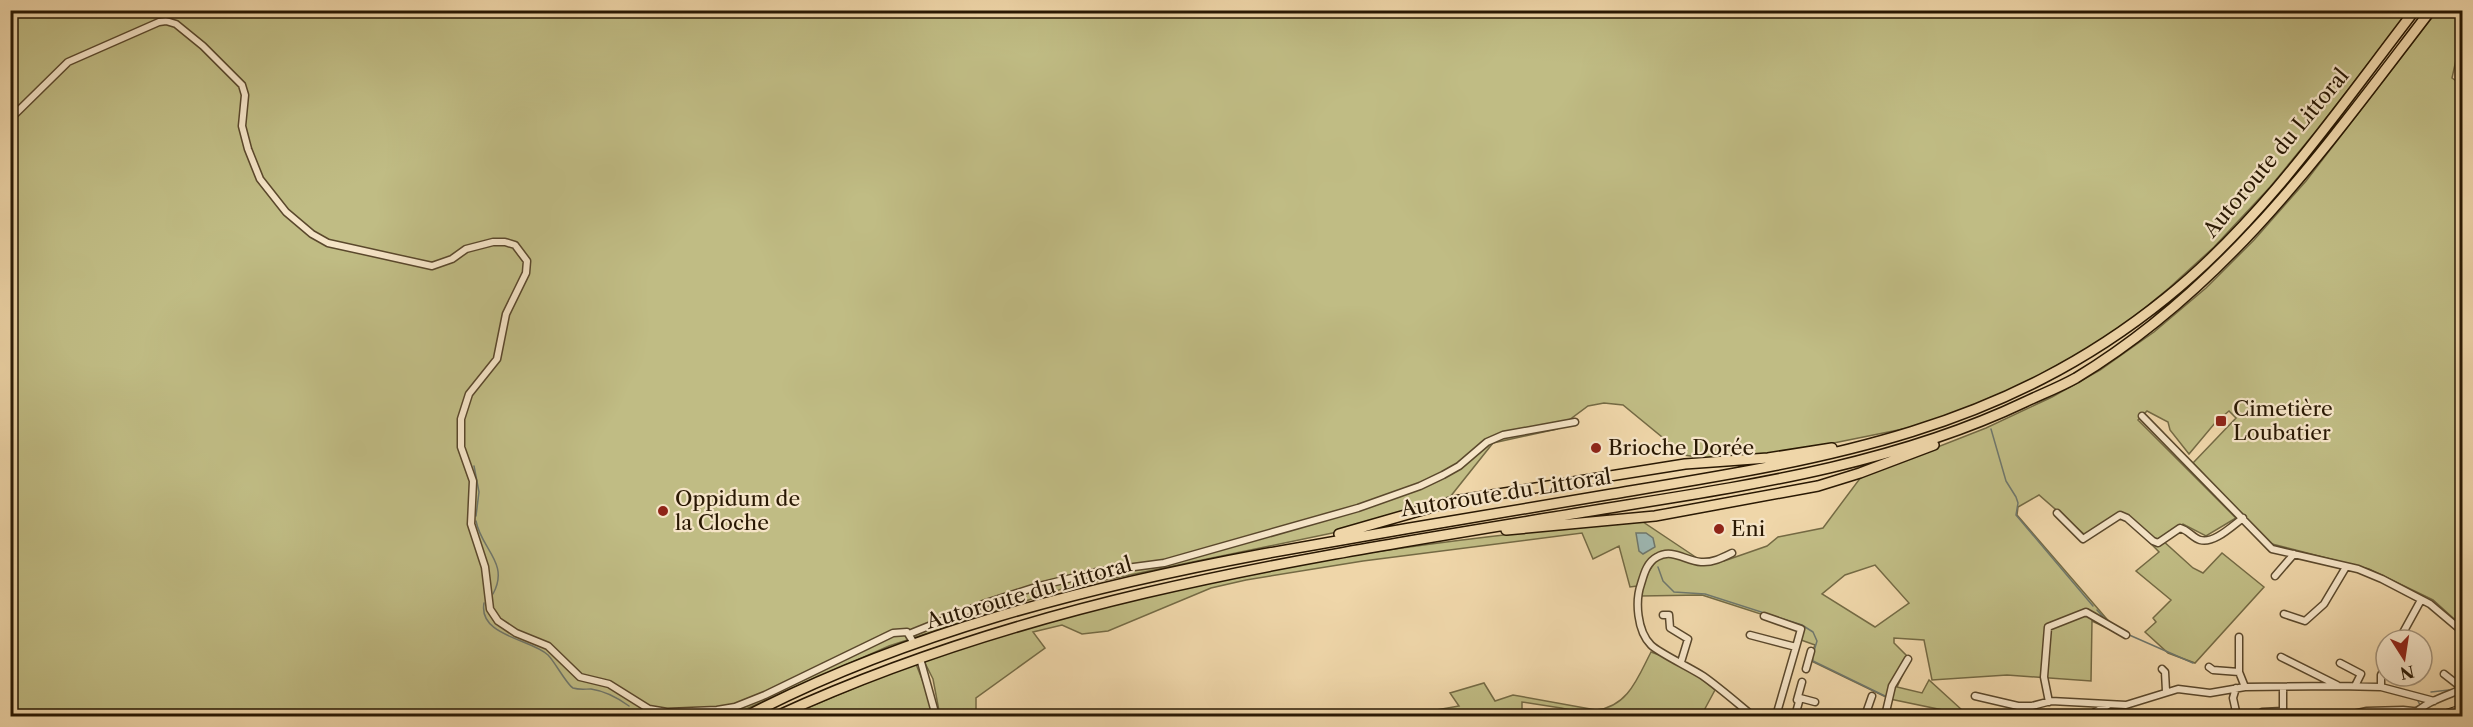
<svg xmlns="http://www.w3.org/2000/svg" width="2473" height="727" font-family="'Libre Caslon Text',serif">
  <style>
    .green { fill: #c0bc84; stroke: #746a44; stroke-width: 1.5; fill-rule: evenodd }
    .water { fill: #9db7b2; stroke: #6f776c; stroke-width: 1.5 }
    .lines { fill: none; stroke-linecap: round; stroke-linejoin: round }
    .stream { stroke: #6f776c; stroke-width: 1.5 }
    .minor-casing { stroke: #5a482c; stroke-width: 9 }
    .major-casing { stroke: #291803; stroke-width: 10 }
    .highway-casing { stroke: #291803; stroke-width: 12 }
    .minor { stroke: #f5e4c7; stroke-width: 6 }
    .major { stroke: #efd6a9; stroke-width: 8 }
    .highway { stroke: #efd6a9; stroke-width: 9 }
    .poi-dot { fill: #8f2418; stroke: #f5e4c7; stroke-width: 2 }
    .labels { text-anchor: middle; stroke-width: 4.5; stroke-linejoin: round; paint-order: stroke }
    .street-label { font-size: 21px; fill: #291803; stroke: #f5e4c7 }
    .poi-label { font-size: 21px; fill: #291803; stroke: #f5e4c7; text-anchor: start }
  </style>
  <rect width="100%" height="100%" fill="#efd6a9"/>
  <filter id="stains"><feTurbulence type="fractalNoise" baseFrequency=".00333" numOctaves="4"/><feColorMatrix values="0 0 0 0 .2 0 0 0 0 .09 0 0 0 0 .02 0 0 0 .5 -.17"/></filter>
  <radialGradient id="worn" r=".72"><stop offset=".6" stop-color="#630" stop-opacity="0"/><stop offset="1" stop-color="#630" stop-opacity=".3"/></radialGradient>
  <!-- green -->
  <path class="green" d="M10 11H2409L2316 131 2270 187 2214 247 2169 288 2112 335 2062 363 1990 401 1918 426 1779 454 1703 458 1684 455 1623 405 1604 403 1588 406 1557 429 1493 443 1450 497 1366 526 1062 589 889 646 730 716H11Z
    M2437 11H2462V51L2456 60 2452 78 2462 85V626L2433 600 2369 569 2268 543 2193 463 2236 418 2229 411 2215 423 2189 454 2170 430 2168 422 2147 411 2138 420 2236 518 2206 536 2183 524 2161 539 2193 568 2203 573 2222 553 2264 587 2195 663 2168 653 2145 632 2156 622 2153 618 2171 600 2136 571 2159 552 2120 512 2085 535 2039 495 2018 507 2017 515 2112 625 2126 637 2092 621 2091 681 2007 675 1932 680 1924 640 1894 638V643L1910 659 1897 687 1922 693 1929 680 1962 710V714L1890 699 1809 660 1815 645 1801 640 1804 628 1702 595 1641 596 1645 577 1658 558 1668 555 1702 565 1724 561 1767 546 1778 537 1823 528 1861 477 1986 428 2052 397 2100 370 2154 332 2206 288 2254 240 2306 181ZM1875 565 1909 603 1875 627 1822 594 1845 575Z
    M1632 522H1643L1700 560 1656 555 1641 575 1637 586 1630 587 1619 546 1593 559 1582 533 1363 561 1246 580 1211 588 1108 631 1082 634 1062 625 1033 632 1045 648 976 698V716H940L933 679 924 661C1150 579 1395 543 1632 522Z
    M1651 652C1675 660 1696 673 1715 690L1701 716H1600L1561 708 1522 702V715L1508 716H1402L1459 706 1450 693 1484 683 1495 701 1513 695 1596 710C1628 707 1638 677 1651 652Z
    M916 664 929 697 933 716H788L883 676Z"/>
  <!-- water -->
  <path class="water" d="M1636 533H1646L1653 538 1655 547 1643 554 1639 551Z"/>
  <g class="lines">
    <!-- stream -->
    <path class="stream" d="M1991 429 2006 481 2016 497 2018 503 2016 515 2093 606
      M474 466 479 492 476 516
      M476 521C481 549 510 563 493 594
      M1658 567 1663 581 1674 592 1705 594 1802 625 1813 632 1817 641 1814 651
      M484 603C478 636 531 639 548 655 555 662 567 685 573 688 579 690 585 689 591 689 605 691 618 698 629 706
      M2097 610 2106 620
      M2127 634 2193 663
      M1812 656 1813 661 1887 697
      M2431 692 2449 690
      M2414 708 2420 705 2417 699
      M641 716H644
      M2398 716 2405 713"/>
    <defs>
      <path id="minor" d="M10 119 68 62 159 22 166 21 176 24 203 46 242 85 245 95 242 126 248 149 260 179 286 212 312 234 328 243 432 266 452 259 466 249 493 242H505L515 245 527 261 526 273 506 314 497 359 469 394 461 419V447L473 481 471 524 485 567 490 609 498 621 516 633 548 646 580 677 609 684 649 709 667 712 717 710 735 707 765 695 893 633 907 632 912 640
        M2142 416 2272 549 2358 569 2382 579 2430 604 2462 631
        M2057 513 2083 539 2120 515 2127 518 2153 541 2158 543 2180 528C2188 530 2193 538 2200 540 2214 544 2232 526 2243 518
        M1732 553C1722 558 1712 563 1701 562 1686 561 1672 548 1657 557 1647 562 1644 574 1641 584 1635 601 1637 631 1651 645 1659 653 1691 668 1703 676 1720 688 1737 703 1753 716
        M2275 576 2294 554
        M2284 614 2305 621 2324 604 2346 567
        M1663 615H1669L1670 628 1688 639 1681 662
        M1764 616 1801 629 1796 647
        M909 634 986 603 1039 586 1096 572 1164 563 1358 508 1420 486 1443 475 1459 466 1487 442 1503 435 1575 422
        M1750 635 1796 647 1776 716
        M2239 637V672L2245 687
        M2399 640 2421 600
        M2422 653 2427 656
        M2281 657 2337 685
        M921 662 936 716
        M2340 663 2361 674 2355 686
        M2209 667 2213 670 2239 672
        M1806 669 1811 651
        M2162 669 2165 672 2166 691
        M2444 674 2462 688
        M2381 687V675L2386 665
        M2236 688 2233 698 2237 716
        M1975 696 2018 706H2032L2051 701 2126 705 2178 689 2210 693 2245 687 2338 686 2381 687 2434 701
        M1797 700 1802 682
        M2049 702 2044 677 2048 627 2086 612 2126 635
        M2262 712 2283 711V687
        M1795 716 1800 698 1815 702
        M1865 716 1872 696
        M1885 716 1892 686 1908 659
        M2030 716 2032 706
        M2088 716 2108 705
        M2344 716 2367 711 2403 710 2422 712
        M2413 716C2424 702 2446 696 2462 689"/>
      <path id="major" d="M2440 716 2462 709"/>
      <path id="highway" d="M1506 530 1655 516 1818 486 1860 473 1934 445
        M1339 534 1454 501 1685 464 1768 458 1832 448
        M747 716C906 633 1087 587 1263 554 1379 533 1496 513 1612 494 1818 460 1998 434 2166 298 2264 219 2338 110 2415 10
        M777 716C1026 601 1286 561 1554 517 1713 490 1878 472 2025 402 2042 394 2060 387 2076 378 2228 286 2325 148 2431 10"/>
    </defs>
    <!-- minor casing -->
    <use href="#minor" class="minor-casing"/>
    <!-- major casing -->
    <use href="#major" class="major-casing"/>
    <!-- highway casing -->
    <use href="#highway" class="highway-casing"/>
    <!-- minor -->
    <use href="#minor" class="minor"/>
    <!-- major -->
    <use href="#major" class="major"/>
    <!-- highway -->
    <use href="#highway" class="highway"/>
  </g>
  <!-- markers -->
  <g class="poi-dot">
    <rect x="2215" y="415" width="12" height="12" rx="3"/>
    <circle cx="1596" cy="448" r="6"/>
    <circle cx="663" cy="511" r="6"/>
    <circle cx="1719" cy="529" r="6"/>
  </g>
  <g class="labels">
    <!-- street labels -->
    <g class="street-label">
      <text transform="translate(2276 153) rotate(-50)" y="7">Autoroute du Littoral</text>
      <text transform="translate(1506 493) rotate(-9)" y="7">Autoroute du Littoral</text>
      <text transform="translate(1029 593) rotate(-16)" y="7">Autoroute du Littoral</text>
    </g>
    <!-- poi labels -->
    <g class="poi-label">
      <text x="2233" y="416">Cimetière<tspan x="2233" dy="24">Loubatier</tspan></text>
      <text x="1608" y="455">Brioche Dorée</text>
      <text x="675" y="506">Oppidum de<tspan x="675" dy="24">la Cloche</tspan></text>
      <text x="1731" y="536">Eni</text>
    </g>
  </g>
  <!-- margin -->
  <rect width="2473" height="727" fill="none" stroke="#efd6a9" stroke-width="36"/>
  <rect x="12" y="12" width="2449" height="703" fill="none" stroke="#291803" stroke-width="3"/>
  <rect x="18" y="18" width="2437" height="691" fill="none" stroke="#291803" stroke-width="1.5"/>
  <!-- north arrow -->
  <g transform="translate(2404 658) rotate(168)"><circle r="28" fill="#f5e4c7" stroke="#a39279" stroke-width="1.5"/>
  <path d="M0-4.5L10 22L0 15L-10 22Z" fill="#8f2418"/>
  <text y="-9" font-size="16" font-weight="bold" text-anchor="middle" fill="#291803">N</text>
  </g>
  <rect width="100%" height="100%" filter="url(#stains)"/>
  <rect width="100%" height="100%" fill="url(#worn)"/>
</svg>
